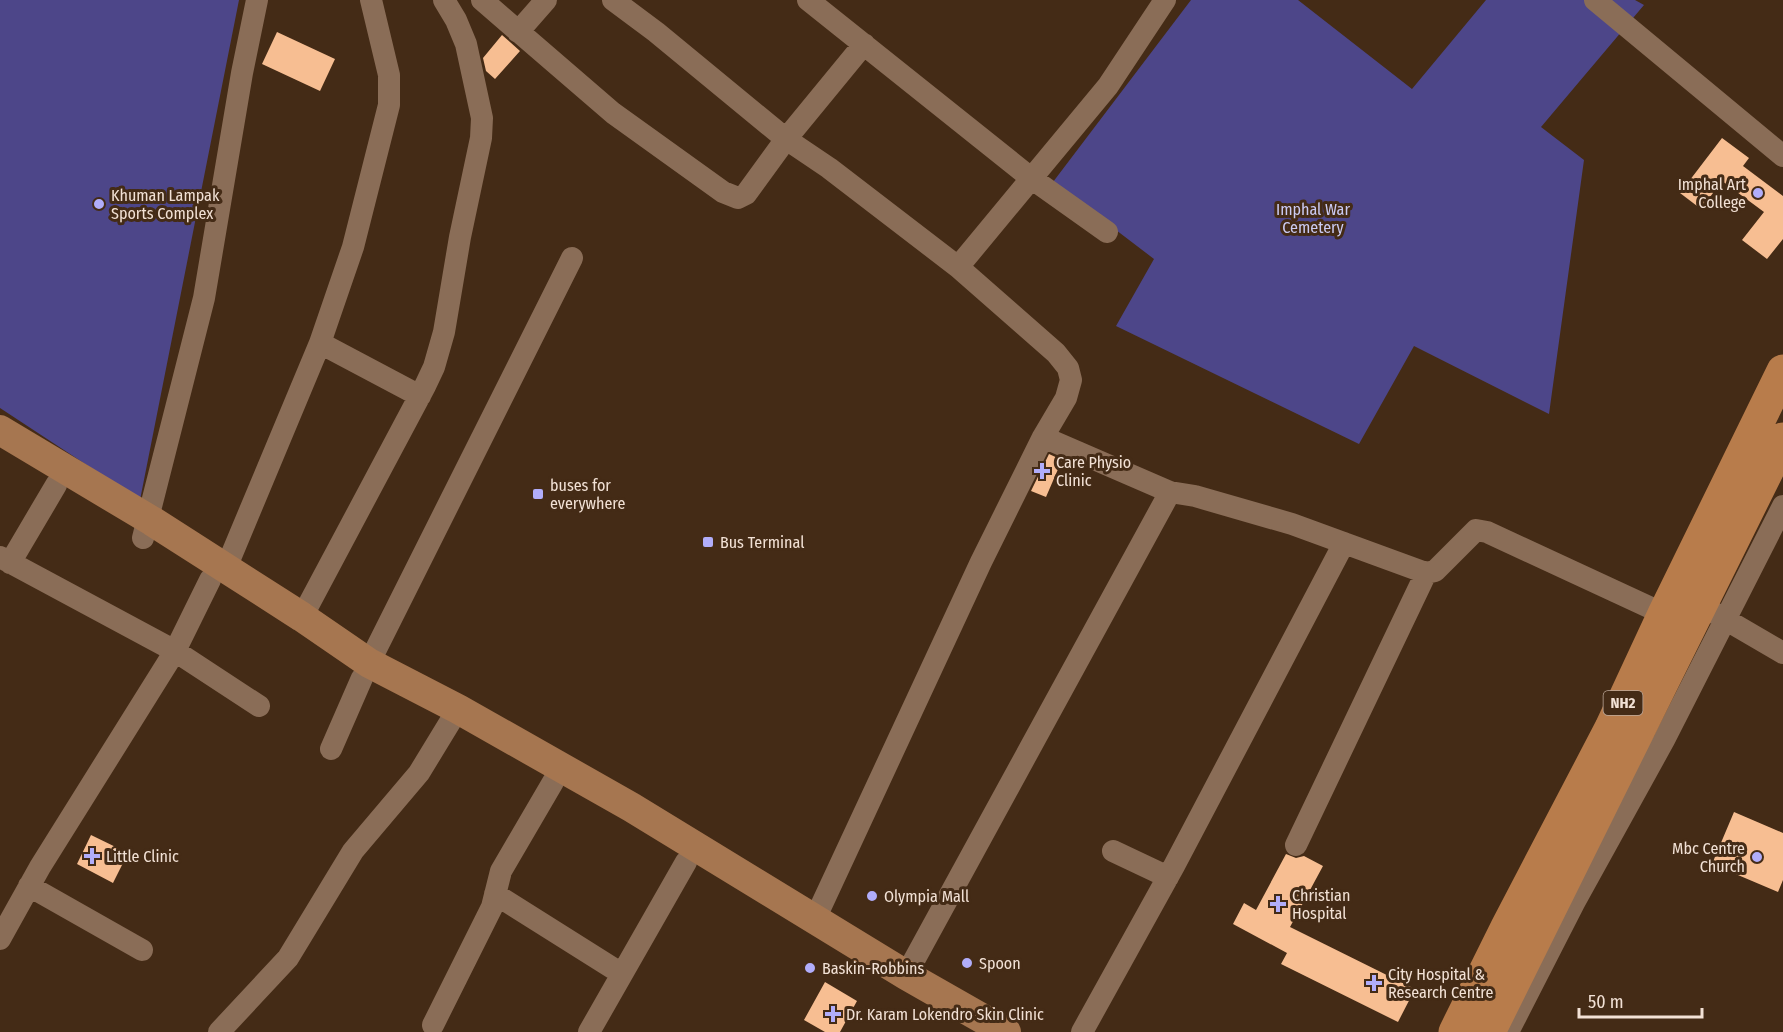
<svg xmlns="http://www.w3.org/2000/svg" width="1783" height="1032" font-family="'Fira Sans Condensed',sans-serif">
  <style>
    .green { fill: #4d4689 }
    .building { fill: #f7be92 }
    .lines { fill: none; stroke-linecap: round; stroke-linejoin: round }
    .minor { stroke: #8a6d57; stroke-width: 22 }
    .major { stroke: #a67650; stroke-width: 30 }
    .highway { stroke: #b87c4b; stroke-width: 33 }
    .poi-dot { fill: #b1adfa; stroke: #442b16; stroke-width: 2 }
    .labels { text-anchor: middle; stroke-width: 6; stroke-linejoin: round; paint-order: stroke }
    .shield { fill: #442b16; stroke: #beaa9c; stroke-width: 1.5 }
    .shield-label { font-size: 15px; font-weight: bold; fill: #f2e1d5 }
    .poi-label { font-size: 16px; fill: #f2e1d5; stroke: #442b16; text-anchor: start }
    .park-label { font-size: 16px; fill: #cbcbf3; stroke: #442b16 }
  </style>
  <rect width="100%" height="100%" fill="#442b16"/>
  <!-- green -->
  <path class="green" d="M0 0H239L140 500 0 408Z
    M1191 0H1298L1412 89 1486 0H1635L1644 5 1541 127 1584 160 1549 414 1414 346 1359 444 1116 326 1154 259 1053 182Z"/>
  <!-- building -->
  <path class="building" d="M277 32 335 59 320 91 262 64Z
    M502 35 520 51 495 79 486 71 483 58Z
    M1722 138 1749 158 1743 166 1783 196V239L1767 259 1742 240 1764 212 1722 181 1701 209 1680 193Z
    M1049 454 1062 460 1046 497 1031 491Z
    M1734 812 1783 833V880L1778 892 1712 864Z
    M91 835 128 853 113 883 77 864Z
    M1286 854 1296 858 1304 856 1323 866 1290 927 1415 989 1398 1022 1281 964 1287 953 1233 924 1244 903 1256 910Z
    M825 982 857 1001 840 1032H825L804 1020Z"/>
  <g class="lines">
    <!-- minor -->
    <path class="minor" d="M482 0 613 113 723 192 738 198 746 194 786 139 864 44
      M613 0 656 32 786 139 829 168 958 267 1056 353 1068 368 1071 380 1066 398 1043 437 981 562 815 919
      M808 0 1031 178 1107 232
      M1595 0 1783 156
      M518 32 546 0
      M958 267 1108 86 1165 0
      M320 343 420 396
      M1043 437 1170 492 1195 496 1292 524 1426 573 1435 571 1476 530 1487 532 1664 614
      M143 538 204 298 242 73 257 0
      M0 557 175 651 259 706
      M10 563 56 485
      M226 568 320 343 353 247 389 105V75L371 0
      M1711 611 1783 653
      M302 617 425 386 434 367 444 332 460 237 481 138 482 118 466 44 456 20 444 0
      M369 663 572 258
      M331 749 362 678
      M1296 845 1426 573
      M1113 851 1168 877
      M29 886 142 950
      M495 894 622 974
      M0 939 40 867 175 651 210 580
      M906 975 1170 492
      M433 1025 492 907 501 871 553 782
      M219 1032 288 958 353 851 419 773 458 709
      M589 1032 686 862
      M1082 1032 1174 866 1344 543
      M1508 1032 1574 903 1664 740 1783 506"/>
    <!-- major -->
    <path class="major" d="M0 430 152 521 302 617 369 663 458 709 631 807 906 975 1006 1032"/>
    <!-- highway -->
    <path class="highway" d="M1455 1032 1507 927 1611 728 1664 614 1783 371
      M1489 1032 1783 439"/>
  </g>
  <!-- markers -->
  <g class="poi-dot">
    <circle cx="1758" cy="193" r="6"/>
    <circle cx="99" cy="204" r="6"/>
    <path d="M1039 462h6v6h6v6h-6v6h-6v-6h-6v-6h6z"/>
    <rect x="532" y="488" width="12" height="12" rx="3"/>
    <rect x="702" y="536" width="12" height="12" rx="3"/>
    <path d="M89 847h6v6h6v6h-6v6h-6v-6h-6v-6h6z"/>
    <circle cx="1757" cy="857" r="6"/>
    <circle cx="872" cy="896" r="6"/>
    <path d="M1275 895h6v6h6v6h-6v6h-6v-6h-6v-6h6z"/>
    <circle cx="967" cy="963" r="6"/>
    <circle cx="810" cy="968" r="6"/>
    <path d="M1371 974h6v6h6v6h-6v6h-6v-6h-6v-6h6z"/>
    <path d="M830 1005h6v6h6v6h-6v6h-6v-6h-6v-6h6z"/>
  </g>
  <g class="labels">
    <!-- shield labels -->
    <rect class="shield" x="1603.5" y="691" width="39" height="24" rx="4.5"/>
    <g class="shield-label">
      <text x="1623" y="708">NH2</text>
    </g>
    <!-- poi labels -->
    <g class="poi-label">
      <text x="1746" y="190" text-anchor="end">Imphal Art<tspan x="1746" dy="18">College</tspan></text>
      <text x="111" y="201">Khuman Lampak<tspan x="111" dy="18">Sports Complex</tspan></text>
      <text x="1056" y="468">Care Physio<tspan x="1056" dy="18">Clinic</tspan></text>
      <text x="550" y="491">buses for<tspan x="550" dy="18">everywhere</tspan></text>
      <text x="720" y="548">Bus Terminal</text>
      <text x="1745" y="854" text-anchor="end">Mbc Centre<tspan x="1745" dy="18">Church</tspan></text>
      <text x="106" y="862">Little Clinic</text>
      <text x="1292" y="901">Christian<tspan x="1292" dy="18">Hospital</tspan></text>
      <text x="884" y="902">Olympia Mall</text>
      <text x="979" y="969">Spoon</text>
      <text x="822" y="974">Baskin-Robbins</text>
      <text x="1388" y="980">City Hospital &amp;<tspan x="1388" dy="18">Research Centre</tspan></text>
      <text x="846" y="1020">Dr. Karam Lokendro Skin Clinic</text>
    </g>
    <!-- park labels -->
    <g class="park-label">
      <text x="1313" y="215">Imphal War<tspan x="1313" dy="18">Cemetery</tspan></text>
    </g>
  </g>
  <!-- scale -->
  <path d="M1579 1008v9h123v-9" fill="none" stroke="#f2e1d5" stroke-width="3"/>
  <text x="1588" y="1008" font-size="18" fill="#f2e1d5" stroke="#442b16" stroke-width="4.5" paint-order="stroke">50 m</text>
</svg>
